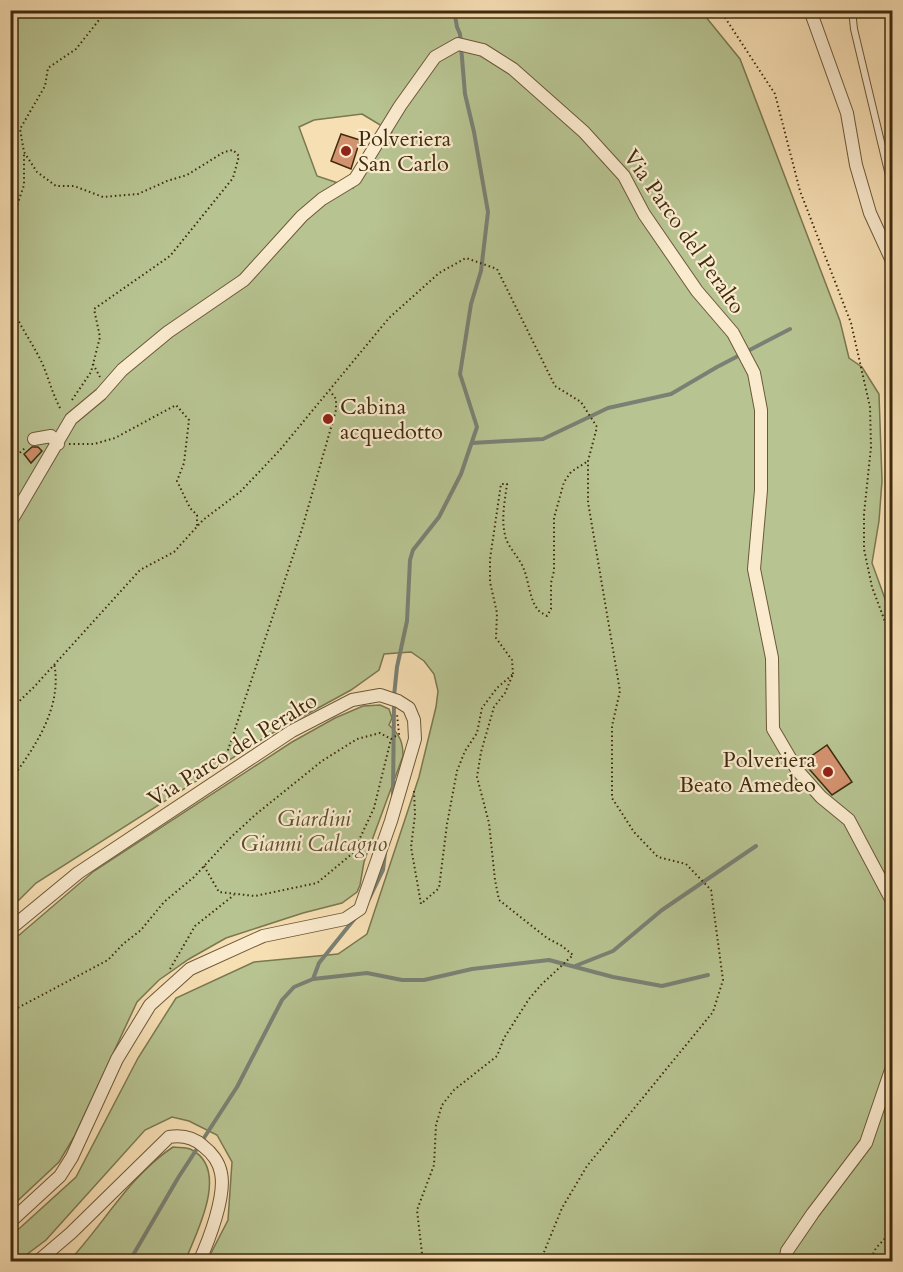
<svg xmlns="http://www.w3.org/2000/svg" width="903" height="1272" font-family="Cardo,serif">
  <style>
    .green { fill: #b7c391; stroke: #7b7750; stroke-width: 1.5; fill-rule: evenodd }
    .lines { fill: none; stroke-linecap: round; stroke-linejoin: round }
    .stream { stroke: #7a8174; stroke-width: 4 }
    .building { fill: #d3926f; stroke: #3f2b0e; stroke-width: 1.5 }
    .lane-casing { stroke: #6d5838; stroke-width: 8 }
    .street-casing { stroke: #6d5838; stroke-width: 14 }
    .path { stroke: #3f2b0e; stroke-width: 2; stroke-dasharray: 1.5 3; stroke-linecap: butt }
    .lane { stroke: #faeace; stroke-width: 6 }
    .street { stroke: #faeace; stroke-width: 12 }
    .poi-dot { fill: #8f2418; stroke: #faeace; stroke-width: 2 }
    .labels { text-anchor: middle; stroke-width: 4.5; stroke-linejoin: round; paint-order: stroke }
    .poi-label { font-size: 22px; fill: #3f2b0e; stroke: #faeace; text-anchor: start }
    .street-label { font-size: 22px; fill: #3f2b0e; stroke: #faeace }
    .park-label { font-size: 22px; font-style: italic; fill: #5d512f; stroke: #faeace }
  </style>
  <rect width="100%" height="100%" fill="#f7dfb4"/>
  <filter id="stains"><feTurbulence type="fractalNoise" baseFrequency=".00333" numOctaves="4"/><feColorMatrix values="0 0 0 0 .2 0 0 0 0 .09 0 0 0 0 .02 0 0 0 .5 -.17"/></filter>
  <radialGradient id="worn" r=".72"><stop offset=".6" stop-color="#630" stop-opacity="0"/><stop offset="1" stop-color="#630" stop-opacity=".3"/></radialGradient>
  <!-- green -->
  <path class="green" d="M11 11H701L740 59 840 321 849 358 862 367 879 394 882 481 879 521 872 563 892 618V1261H207L228 1220 232 1162 217 1135 189 1121 172 1117 145 1130 46 1240 18 1261H11V1236L76 1177 138 1058 176 998 254 962 338 954 367 934 419 777 436 707 438 691 434 674 424 661 411 652 384 654 379 670 351 690 267 736 36 883 11 908ZM362 114 392 132 353 188 317 176 299 127 314 120Z
    M380 705 389 709 392 718 389 725C400 735 403 742 403 756L364 862 360 885 357 892 342 903 303 913 226 938 189 959 159 980 137 1002 74 1137 59 1162 11 1207V942L94 871 292 742 335 718 363 706Z
    M173 1147C179 1148 187 1147 192 1150 230 1170 196 1234 185 1261H69C104 1224 129 1176 173 1147Z"/>
  <g class="lines">
    <!-- stream -->
    <path class="stream" d="M472 443 543 439 608 408 671 394 717 367 790 329
      M394 696 397 667 407 621 410 560 413 550 439 517 461 474 477 427 460 374 471 304 481 271 488 212 474 132 465 94 460 34 457 27 454 10
      M393 795 394 703
      M369 899 383 870 385 853
      M575 966 613 951 662 910 756 846
      M313 979 319 963 356 917
      M129 1262 178 1178 237 1087 282 1000 294 987 313 979 367 973 402 980H424L472 969 549 960 613 977 662 986 708 975"/>
  </g>
  <!-- building -->
  <path class="building" d="M341 134 360 140 351 169 331 161Z
    M32 447H38L42 451 31 463 24 454Z
    M827 745 852 782 832 795 803 762Z"/>
  <g class="lines">
    <defs>
      <path id="lane" d="M852 10 854 29 892 188"/>
      <path id="street" d="M810 10 847 113 856 165 870 213 892 261
        M34 439 51 436 58 444
        M10 523 71 419 101 394 122 370 168 332 244 280 302 216 322 199 355 179 400 106 435 57 458 44 483 50 513 69 584 132 624 176 644 214 697 291 733 333 754 373 761 410V490L754 569 772 658 773 729 797 770 821 797 849 820 892 901
        M10 929 78 873 292 731 352 700 380 695 398 701 409 708 414 720 415 739 391 821 360 909 345 919 263 936 190 969 150 1005 117 1059 72 1157 60 1176 10 1222
        M37 1262 71 1233 169 1137C182 1135 193 1137 203 1146 211 1152 219 1162 221 1173 226 1196 209 1240 199 1262
        M785 1262 787 1251 813 1213 866 1143 892 1067"/>
    </defs>
    <!-- lane casing -->
    <use href="#lane" class="lane-casing"/>
    <!-- street casing -->
    <use href="#street" class="street-casing"/>
    <!-- path -->
    <path class="path" d="M720 10 775 94 800 191 851 323 870 407 871 447 864 514V549L872 587 892 640
      M10 226 24 185V152
      M10 301C18 325 33 343 43 365 49 380 53 395 61 410
      M93 364 100 377
      M72 400 91 372 100 337 94 309 170 256 233 178 239 156 233 150 224 152 187 175 167 181 138 194 103 197 74 186H56L37 172 24 152 20 129 45 86 48 68 76 49 107 10
      M69 444H94L115 438 176 405 189 420 184 463 177 481 190 508 197 515V526
      M10 462 26 447
      M513 674 512 660 496 638 497 613 490 582V559L501 484H507C505 500 501 518 505 535 507 546 518 556 523 567 529 580 529 600 539 611 541 613 544 614 547 616L551 609V583L554 571V518L564 482 571 472 588 461
      M10 710 34 687 140 570 174 552 203 520 240 492 279 451 389 318 439 273 466 258 497 269 555 386 581 402 597 427 588 461V502L620 691 612 726V798L634 832 658 857 686 864 711 890 723 980 713 1012 587 1166 562 1208 540 1262
      M225 759 302 529 336 410V399L330 391
      M10 781C35 747 63 707 54 663
      M414 791 415 815 411 847 421 904 439 888 447 824 457 771 465 751 477 733 482 708 497 688 513 674 505 693 494 707 481 752 477 777 489 823 495 880 499 900 547 938 562 946 573 955 541 985 529 999 504 1038 497 1056 454 1090 442 1105 436 1125 434 1165 417 1210 423 1262
      M204 866 219 892 255 896 317 883 353 853 374 808 391 739
      M170 969 195 926 234 895
      M10 1012 108 960 123 944 141 930 164 902 194 877 229 839 255 815 322 761 357 739 380 733 391 739 399 734 397 714
      M869 1262 876 1248 892 1231"/>
    <!-- lane -->
    <use href="#lane" class="lane"/>
    <!-- street -->
    <use href="#street" class="street"/>
  </g>
  <!-- markers -->
  <g class="poi-dot">
    <circle cx="346" cy="151" r="6"/>
    <circle cx="328" cy="419" r="6"/>
    <circle cx="828" cy="772" r="6"/>
  </g>
  <g class="labels">
    <!-- poi labels -->
    <g class="poi-label">
      <text x="358" y="146">Polveriera<tspan x="358" dy="25">San Carlo</tspan></text>
      <text x="340" y="414">Cabina<tspan x="340" dy="25">acquedotto</tspan></text>
      <text x="816" y="767" text-anchor="end">Polveriera<tspan x="816" dy="25">Beato Amedeo</tspan></text>
    </g>
    <!-- street labels -->
    <g class="street-label">
      <text transform="translate(685 231) rotate(55)" y="8">Via Parco del Peralto</text>
      <text transform="translate(232 749) rotate(-32)" y="8">Via Parco del Peralto</text>
    </g>
    <!-- park labels -->
    <g class="park-label">
      <text x="314" y="826">Giardini<tspan x="314" dy="25">Gianni Calcagno</tspan></text>
    </g>
  </g>
  <!-- margin -->
  <rect width="903" height="1272" fill="none" stroke="#f7dfb4" stroke-width="36"/>
  <rect x="12" y="12" width="879" height="1248" fill="none" stroke="#3f2b0e" stroke-width="3"/>
  <rect x="18" y="18" width="867" height="1236" fill="none" stroke="#3f2b0e" stroke-width="1.5"/>
  <rect width="100%" height="100%" filter="url(#stains)"/>
  <rect width="100%" height="100%" fill="url(#worn)"/>
</svg>
